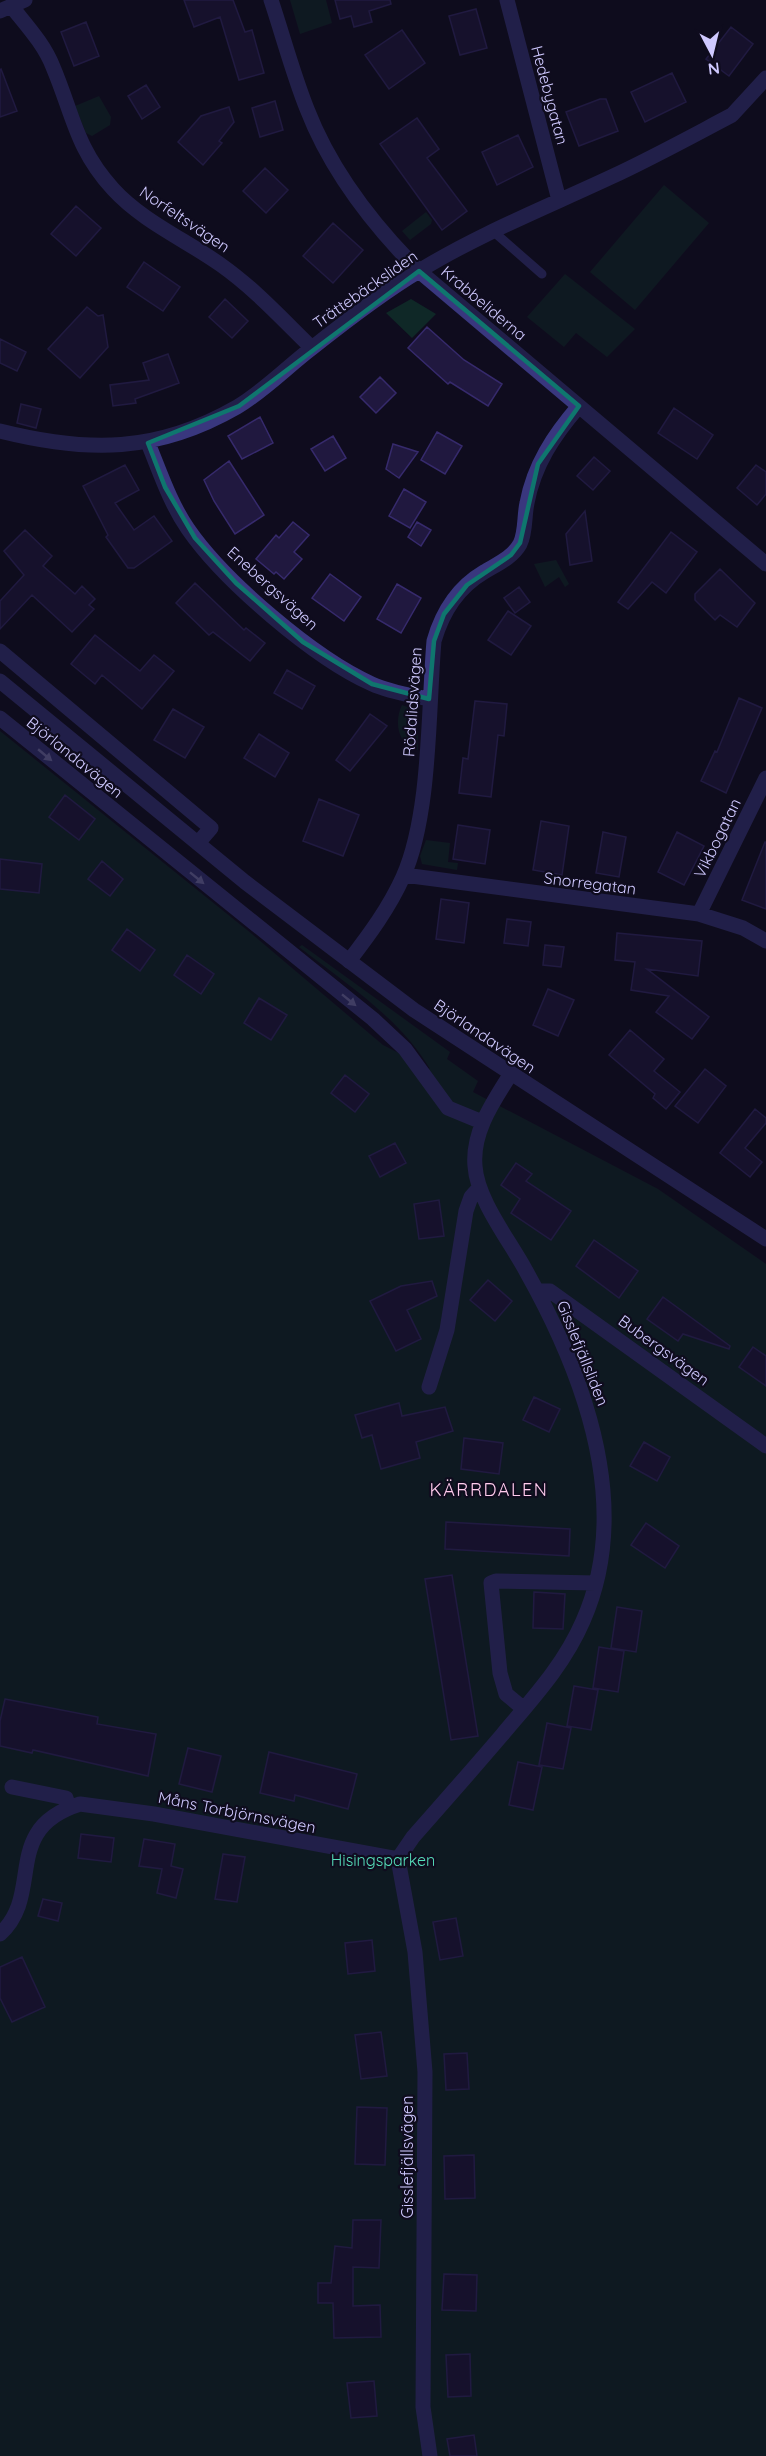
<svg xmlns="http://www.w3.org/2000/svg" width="766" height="2456" font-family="Quicksand,sans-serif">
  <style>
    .green { fill: #0f2827 }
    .building { fill: #20183f; stroke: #362a6c; stroke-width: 1.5 }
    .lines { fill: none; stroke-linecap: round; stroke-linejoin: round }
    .service { stroke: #39377e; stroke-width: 9 }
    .minor { stroke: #39377e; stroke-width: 15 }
    .tertiary { stroke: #39377e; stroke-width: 15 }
    .oneway { fill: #7c79b8 }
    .marked { fill: none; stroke: #0f766e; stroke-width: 4.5; stroke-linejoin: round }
    .labels { text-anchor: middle; stroke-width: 4.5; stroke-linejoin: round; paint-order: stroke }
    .street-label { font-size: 16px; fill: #cfc9ff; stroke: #0f0c1e }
    .park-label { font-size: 16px; fill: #56dfbb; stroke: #0f0c1e }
    .neighbourhood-label { font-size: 18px; letter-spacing: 1.5px; fill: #ffcbed; stroke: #0f0c1e }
  </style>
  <rect width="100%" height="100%" fill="#0f0c1e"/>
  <!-- green -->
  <path class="green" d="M290 0H326L332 23 300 34Z
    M99 96 111 117 110 125 92 136 86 133 75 106Z
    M664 185 709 223 635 310 590 272Z
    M426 212 432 220 431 224 410 240 402 231Z
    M565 274 635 329 607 357 576 333 564 347 527 317Z
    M411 299 436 314 412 338 386 313Z
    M556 560 569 584 565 587 559 577 545 587 534 564Z
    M402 705 410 708 418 721V750C397 745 394 721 402 705Z
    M0 731 252 934 383 1045 430 1069C400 1018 345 983 299 947L302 945 450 1052 447 1059 478 1081 473 1092 658 1189 766 1264V2456H0Z
    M426 840 450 843 448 862 458 863 457 870 422 864 420 856Z"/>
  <!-- building -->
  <path class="building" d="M184 0H233L245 32 252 30 264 73 239 80 220 17 194 27Z
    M335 0H390L391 4 369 11 372 22 354 27 351 16 340 19Z
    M476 9 487 48 460 55 449 16Z
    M86 22 99 56 74 66 61 32Z
    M731 27 753 44 729 76 706 59Z
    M402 30 425 63 389 89 365 55Z
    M1 69 17 111 0 117V70Z
    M672 73 686 102 645 122 631 92Z
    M146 85 160 107 142 119 128 96Z
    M600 99H606L618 131 579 146 566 112Z
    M275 101 283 130 260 137 252 108Z
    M229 107 234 122 219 141 222 143 203 165 178 142 201 116Z
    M417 118 439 149 427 158 467 211 442 230 380 144Z
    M518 135 533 167 497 185 482 152Z
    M265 168 288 190 266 213 243 191Z
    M76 206 101 228 76 256 51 234Z
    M333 223 363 250 333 283 303 256Z
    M144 262 180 287 163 311 127 287Z
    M225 299 248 321 232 338 209 317Z
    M87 307 98 316 103 315 108 347 80 378 48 349Z
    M427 327 464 360 502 384 488 406 450 382 448 384 408 348Z
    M0 339 26 352 17 371 0 363Z
    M168 354 179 383 135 399 136 403 113 406 110 385 149 380 143 363Z
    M380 377 396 393 376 413 360 397Z
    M21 404 41 409 36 428 17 423Z
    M674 408 713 435 697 459 658 433Z
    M260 417 273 443 242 459 228 436Z
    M437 432 462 446 445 474 421 460Z
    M333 436 346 458 325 471 311 449Z
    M393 444 418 452 399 478 386 469Z
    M594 457 610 471 593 490 577 476Z
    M229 461 264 515 235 534 214 501 204 480Z
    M125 465 139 490 115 503 134 530 154 516 172 541 134 568H128L106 537 108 535 83 486Z
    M756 465 766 472V494L757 505 737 488Z
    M404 489 426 502 410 528 389 516Z
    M585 511 592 561 570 565 566 534Z
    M293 522 309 535 294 552 302 559 284 579 276 572 274 574 256 559 276 535 279 538Z
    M417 522 431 530 421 546 408 537Z
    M25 530 52 556 43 566 75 594 82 586 95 599 89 605 94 609 72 632 32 595 0 629V601L24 575 4 551Z
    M671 532 697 552 666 593 652 582 628 609 618 602Z
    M720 569 755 603 737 627 720 615 715 620 695 600V594Z
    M330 574 361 597 344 621 312 598Z
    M195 583 244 630 246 628 265 643 250 661 213 632 209 635 176 603Z
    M397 584 421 598 401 633 377 619Z
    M519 587 530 602 515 613 504 598Z
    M508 611 531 626 511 655 488 640Z
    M95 635 140 671 154 655 174 671 142 709 102 675 95 684 71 664Z
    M287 670 315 686 302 709 274 693Z
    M739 698 762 708 726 793 701 781 715 751 717 752Z
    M475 701 507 704 504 736 498 735 491 797 459 793 463 758 468 759Z
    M173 709 204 727 185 758 154 740Z
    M370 714 387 726 350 771 336 760Z
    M259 734 289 753 275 777 244 758Z
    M65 795 95 819 79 840 49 817Z
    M319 799 359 815 343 856 303 841Z
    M541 821 569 826 562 875 533 870Z
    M458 825 490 830 485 864 453 859Z
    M603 832 626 837 619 877 596 873Z
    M677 832 704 846 684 885 658 872Z
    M765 842H766V909L742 900Z
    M0 859 42 864 39 893 0 889Z
    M102 861 123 879 110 896 88 879Z
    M441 899 469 903 464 943 436 939Z
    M507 919 531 922 528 946 504 943Z
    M127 929 155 950 140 971 112 950Z
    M617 933 702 941 698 976 647 969 709 1017 692 1039 656 1012 669 996 631 990 635 962 615 960Z
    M545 945 564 947 561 967 543 965Z
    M187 955 214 974 201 994 174 975Z
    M548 989 574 1000 558 1036 533 1025Z
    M259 998 287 1015 271 1040 244 1023Z
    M630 1030 664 1059 654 1071 680 1092 666 1109 653 1098 655 1094 609 1055Z
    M705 1069 726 1086 698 1123 675 1106Z
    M345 1075 369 1094 355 1112 331 1093Z
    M755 1109 766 1118V1123L745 1148 762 1162 750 1177 720 1153Z
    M395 1143 406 1163 380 1177 369 1156Z
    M516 1163 532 1174 526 1181 571 1211 551 1240 511 1213 520 1199 501 1185Z
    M439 1200 444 1236 419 1239 414 1204Z
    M594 1240 638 1271 619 1298 576 1266Z
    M488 1280 512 1301 495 1321 470 1300Z
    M432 1281 437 1296 407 1310 421 1339 396 1351 370 1301 401 1286Z
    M663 1297 730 1346 729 1349 683 1334 678 1341 647 1319Z
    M753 1347 766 1356V1386L739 1367Z
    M534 1397 560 1409 549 1432 523 1420Z
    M399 1403 402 1416 445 1407 453 1431 416 1442 420 1458 381 1469 372 1435 362 1438 355 1415Z
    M464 1438 503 1443 499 1474 461 1469Z
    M644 1442 670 1457 657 1481 630 1466Z
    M446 1522 570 1529 569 1556 445 1549Z
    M646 1523 679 1546 665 1568 631 1545Z
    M452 1575 478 1736 451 1740 425 1579Z
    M534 1592 565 1594 563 1629 533 1628Z
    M617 1607 642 1611 636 1652 611 1648Z
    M599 1647 624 1651 618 1692 593 1688Z
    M574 1686 598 1690 591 1730 567 1726Z
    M5 1699 98 1717 97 1724 156 1734 148 1776 33 1750 32 1753 0 1746V1721Z
    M547 1723 571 1728 563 1769 539 1765Z
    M188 1748 221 1756 212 1792 179 1784Z
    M269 1752 357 1774 348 1809 295 1795 294 1801 260 1793Z
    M518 1762 542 1767 533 1810 509 1805Z
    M81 1834 114 1838 111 1862 78 1858Z
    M144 1839 175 1844 171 1866 183 1869 176 1898 157 1893 162 1869 139 1866Z
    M223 1854 245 1857 237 1902 215 1899Z
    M43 1899 62 1903 58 1921 38 1916Z
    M456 1918 463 1956 440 1960 433 1922Z
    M372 1940 375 1971 348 1974 345 1943Z
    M22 1957 45 2007 12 2022 0 1998V1967Z
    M381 2032 387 2076 361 2079 355 2035Z
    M467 2053 469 2089 446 2090 444 2054Z
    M357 2107 387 2108 385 2165 355 2164Z
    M474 2155 475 2198 445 2199 444 2156Z
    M353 2220H381L379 2268 353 2267V2306L380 2305 381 2337 334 2338 333 2303H318V2283H331L335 2246 352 2248Z
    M444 2274 477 2275 476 2311 442 2310Z
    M470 2354 471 2396 448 2397 446 2355Z
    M374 2381 377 2416 351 2418 347 2383Z
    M474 2435 477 2456H450L447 2439Z"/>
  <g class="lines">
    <!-- service -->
    <path class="service" d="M494 232 542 274"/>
    <!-- minor -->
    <path class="minor" d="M271 0C283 36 293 74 307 109 331 171 372 224 419 271L766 564
      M507 0 559 200
      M12 7C27 26 44 44 53 67 73 114 76 149 113 189 142 221 186 240 221 265 255 289 282 319 312 348
      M0 11 25 0
      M0 431C88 453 157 453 237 407 264 391 287 367 312 348 346 321 382 293 419 271 479 234 547 207 611 177 652 158 692 136 732 115L766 78
      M148 443C160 472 170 503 188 529 224 581 314 658 372 684 389 692 410 695 429 699
      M0 651 211 828 198 843
      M0 718 373 1019 405 1049 448 1108 482 1122
      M404 875 699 914 743 928 766 941
      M699 914 766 778
      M349 961C369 935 389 908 403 877 431 814 428 711 434 641 442 613 457 588 484 572 497 564 512 558 520 544 526 532 524 516 527 503 534 465 554 435 579 406
      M538 1291H550L766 1446
      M429 1387 447 1330 466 1211 471 1197 479 1188
      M524 1709 506 1694 500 1673 491 1583 496 1581 596 1583
      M12 1787 66 1798 69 1807
      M398 1859 413 1837C443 1803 473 1769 502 1735 533 1698 564 1665 583 1621 634 1506 584 1374 526 1271 510 1241 477 1200 475 1166 472 1132 493 1102 510 1075
      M398 1859 415 1952 425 2072 423 2407 430 2456
      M0 1934C45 1893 0 1829 80 1804L154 1814 398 1859"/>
    <!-- tertiary -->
    <path class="tertiary" d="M0 681 245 882 414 1010 766 1239"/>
  </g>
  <!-- one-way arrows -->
  <defs><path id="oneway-solid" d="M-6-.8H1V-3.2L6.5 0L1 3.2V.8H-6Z" transform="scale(1.5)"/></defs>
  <g class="oneway">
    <use href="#oneway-solid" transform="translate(45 755) rotate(40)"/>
    <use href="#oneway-solid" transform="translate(197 878) rotate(39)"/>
    <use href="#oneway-solid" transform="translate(349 1000) rotate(39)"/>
  </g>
  <!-- marked area -->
  <path d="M0 0H766V2456H0ZM419 271 579 406 538 464 520 543 511 555 467 585 444 614 434 641 429 699 372 684 303 642 236 583 195 538 165 487 148 443 239 406Z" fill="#0f0c1e" fill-opacity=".55" fill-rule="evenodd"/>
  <path class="marked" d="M419 271 579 406 538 464 520 543 511 555 467 585 444 614 434 641 429 699 372 684 303 642 236 583 195 538 165 487 148 443 239 406Z"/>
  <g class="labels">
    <!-- street labels -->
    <g class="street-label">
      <text transform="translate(550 95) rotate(75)" y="6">Hedebygatan</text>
      <text transform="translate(185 219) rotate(34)" y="6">Norfeltsvägen</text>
      <text transform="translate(365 289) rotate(-35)" y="6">Trättebäcksliden</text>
      <text transform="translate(484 303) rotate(40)" y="6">Krabbeliderna</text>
      <text transform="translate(273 588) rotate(42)" y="6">Enebergsvägen</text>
      <text transform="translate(412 702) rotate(-86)" y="6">Rödalidsvägen</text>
      <text transform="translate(75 757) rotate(39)" y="6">Björlandavägen</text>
      <text transform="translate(717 838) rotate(-64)" y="6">Vikbogatan</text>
      <text transform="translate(590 883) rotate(7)" y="6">Snorregatan</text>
      <text transform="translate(485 1036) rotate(34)" y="6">Björlandavägen</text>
      <text transform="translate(664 1350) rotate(36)" y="6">Bubergsvägen</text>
      <text transform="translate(583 1353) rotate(68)" y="6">Gisslefjällsliden</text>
      <text transform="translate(237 1812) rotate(11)" y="6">Måns Torbjörnsvägen</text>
      <text transform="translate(407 2157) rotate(-90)" y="6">Gisslefjällsvägen</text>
    </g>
    <!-- park labels -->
    <g class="park-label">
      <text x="383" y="1866">Hisingsparken</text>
    </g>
    <!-- neighbourhood labels -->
    <g class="neighbourhood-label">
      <text x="489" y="1496">KÄRRDALEN</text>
    </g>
  </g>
  <!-- north arrow -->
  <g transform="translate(712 54) rotate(173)" stroke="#0f0c1e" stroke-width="4.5" paint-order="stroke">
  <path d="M0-4.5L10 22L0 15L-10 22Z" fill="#cfc9ff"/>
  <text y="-9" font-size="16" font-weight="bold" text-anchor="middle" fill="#cfc9ff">N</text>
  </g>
</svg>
